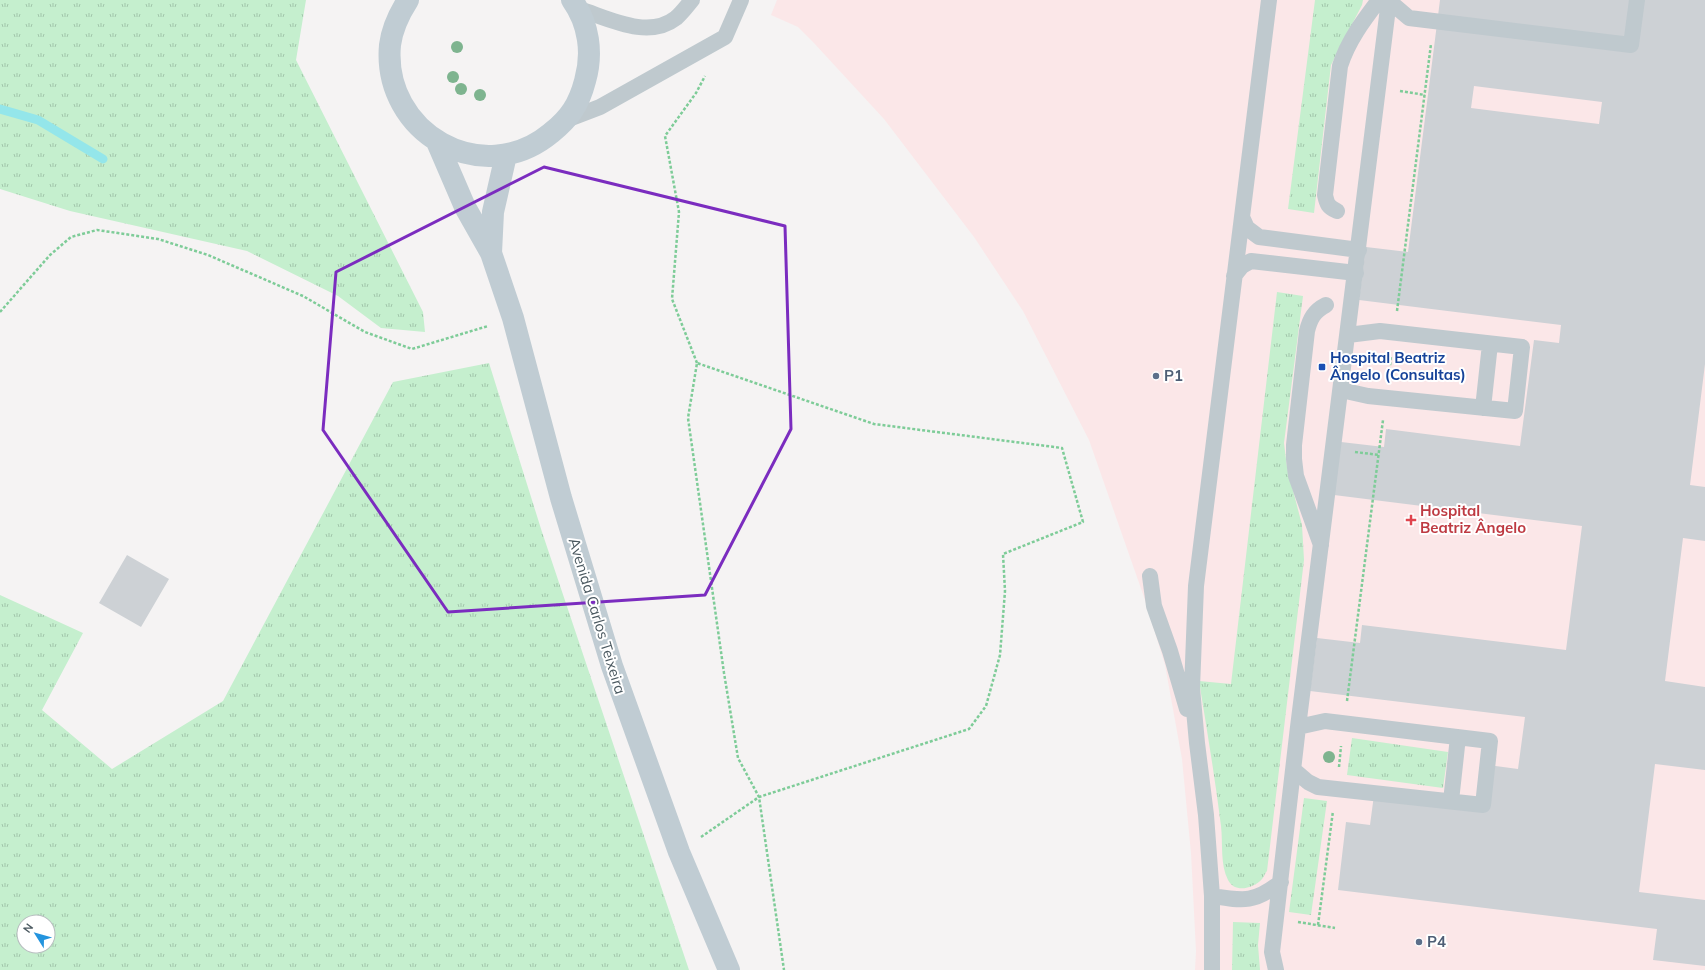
<svg xmlns="http://www.w3.org/2000/svg" width="1705" height="970" font-family="Mulish,sans-serif">
  <style>
    .medical { fill: #fbe7e8 }
    .grass { fill: url(#grass-tufts); fill-rule: evenodd }
    .lines { fill: none; stroke-linecap: round; stroke-linejoin: round }
    .stream { stroke: #94e6ea; stroke-width: 9 }
    .building { fill: #cdd1d5; fill-rule: evenodd }
    .path { stroke: #7ecc98; stroke-width: 2.5; stroke-dasharray: 3 2; stroke-linecap: butt }
    .lane { stroke: #bfc9ce; stroke-width: 16 }
    .secondary { stroke: #c0ccd3; stroke-width: 22 }
    .tree { fill: #7eb48f }
    .marked { fill: none; stroke: #7b2cbf; stroke-width: 3; stroke-linejoin: round }
    .transit-dot { fill: #1a4fb4; stroke: #fff; stroke-width: 1.5 }
    .service-dot { fill: #5c6f8a; stroke: #fff; stroke-width: 1.5 }
    .health-dot { fill: #e0444e; stroke: #fff; stroke-width: 1.5 }
    .labels { text-anchor: middle; stroke-width: 4; stroke-linejoin: round; paint-order: stroke }
    .transit-label { font-size: 15px; font-weight: bold; fill: #164399; stroke: #fff; text-anchor: start }
    .service-label { font-size: 15px; font-weight: bold; fill: #4e5e75; stroke: #fff; text-anchor: start }
    .health-label { font-size: 15px; font-weight: bold; fill: #be3a42; stroke: #fff; text-anchor: start }
    .street-label { font-size: 15px; fill: #4b5960; stroke: #fff }
  </style>
  <defs>
    <pattern id="grass-tufts" width="24" height="20" patternUnits="userSpaceOnUse"><rect width="24" height="20" fill="#c5efce"/><path d="M3 7l-1-3M5 7V3M7 7l1-3M15 17l-1-3M17 17v-4M19 17l1-3" fill="none" stroke="#a2c5ab"/></pattern>
  </defs>
  <rect width="100%" height="100%" fill="#f5f3f3"/>
  <!-- medical -->
  <path class="medical" d="M777 0H1705V970H1195L1196 951 1191 853 1182 759 1165 665 1145 600 1089 440 1023 311 974 237 884 119 813 42 798 27 771 15Z"/>
  <!-- grass -->
  <path class="grass" d="M0 0H306L296 60 423 312 425 332 381 328 338 296 247 251 70 211 0 189Z
    M1315 0H1363L1362 5 1331 65 1314 213 1288 209Z
    M1277 292 1303 296 1284 443 1287 467 1302 525 1304 560 1267 871C1265 873 1264 877 1262 879 1254 888 1235 894 1228 880 1220 865 1223 844 1221 826 1215 778 1207 730 1199 681L1231 684Z
    M489 363 542 532 689 970H0V595L83 633 42 710 112 769 223 701 393 382ZM24 922H48V946H24Z
    M1352 738 1448 752 1443 788 1347 775Z
    M1304 798 1327 801 1311 915 1289 912Z
    M1233 922 1260 923 1258 945 1260 970H1232Z"/>
  <g class="lines">
    <!-- stream -->
    <path class="stream" d="M0 109 38 120 103 159"/>
  </g>
  <!-- building -->
  <path class="building" d="M1440 0H1705V364L1690 485 1705 487V541L1683 538 1665 681 1705 687V770L1655 764 1639 892 1705 900V966L1653 960 1657 929 1338 890 1346 822 1370 825 1374 795 1483 809 1488 765 1518 769 1525 717 1310 691 1317 638 1360 643 1362 625 1566 650 1582 526 1334 495 1341 442 1384 447 1386 429 1520 446 1534 340 1559 343 1561 325 1359 300 1366 247 1408 252ZM1474 86 1602 102 1599 124 1471 108Z
    M127 555 169 579 141 627 99 603Z"/>
  <g class="lines">
    <!-- path -->
    <path class="path" d="M1400 91 1425 95
      M1397 311 1431 44
      M0 312 50 255 71 237 97 230 158 239 208 255 303 296 365 332 412 349 488 326
      M697 363 672 299 679 212 665 136 696 93 705 76
      M1389 375 1391 356
      M1355 452 1379 455
      M1347 701 1383 420
      M1339 767 1341 746
      M701 837 759 797 969 729 986 706 1000 655 1005 591 1003 554 1083 522 1062 448 874 424 697 363 688 418 724 673 738 758 759 797 784 970
      M1298 922 1335 928
      M1318 925 1333 811"/>
    <!-- lane -->
    <path class="lane" d="M1389 1 1409 18 1631 45 1637 0
      M579 9C608 18 648 40 676 18 682 13 687 6 692 0
      M566 120 600 107 725 37 741 0
      M1337 211C1328 207 1327 204 1325 195L1340 66C1348 41 1363 21 1379 0
      M1242 217 1247 228 1259 237 1359 250
      M1234 276 1242 266 1251 261 1356 273
      M1341 390 1368 396 1515 411 1522 347 1380 331 1348 335
      M1483 408 1490 344
      M1321 545 1296 476 1294 459V445L1307 331C1310 319 1314 311 1326 305
      M1150 576 1154 606 1170 651 1187 709
      M1294 770 1308 782 1318 787 1483 805 1490 741 1325 721 1298 727
      M1451 801 1458 737
      M1212 896C1244 901 1255 903 1281 882
      M1212 970V896L1206 815 1197 743 1192 688 1196 586 1269 0
      M1276 970 1272 952 1298 727 1389 0"/>
    <!-- secondary -->
    <path class="secondary" d="M408 0C399 14 392 29 390 45 382 133 482 190 551 133 570 118 579 104 585 81 593 53 589 24 572 0
      M437 142 465 207 491 253 513 318 561 498 612 666 679 852 729 970
      M491 253 493 212 506 155"/>
  </g>
  <!-- trees -->
  <g class="tree">
    <circle cx="457" cy="47" r="6"/>
    <circle cx="453" cy="77" r="6"/>
    <circle cx="461" cy="89" r="6"/>
    <circle cx="480" cy="95" r="6"/>
    <circle cx="1329" cy="757" r="6"/>
  </g>
  <!-- marked area -->
  <path class="marked" d="M544 167 785 226 791 429 705 595 448 612 323 430 336 272Z"/>
  <!-- markers -->
  <rect class="transit-dot" x="1318" y="363" width="8" height="8" rx="2"/>
  <g class="service-dot">
    <circle cx="1156" cy="376" r="4"/>
    <circle cx="1419" cy="942" r="4"/>
  </g>
  <path class="health-dot" d="M1409 514h4v4h4v4h-4v4h-4v-4h-4v-4h4z"/>
  <g class="labels">
    <!-- transit labels -->
    <g class="transit-label">
      <text x="1330" y="363">Hospital Beatriz<tspan x="1330" dy="17">Ângelo (Consultas)</tspan></text>
    </g>
    <!-- service labels -->
    <g class="service-label">
      <text x="1164" y="381">P1</text>
      <text x="1427" y="947">P4</text>
    </g>
    <!-- health labels -->
    <g class="health-label">
      <text x="1420" y="516">Hospital<tspan x="1420" dy="17">Beatriz Ângelo</tspan></text>
    </g>
    <!-- street labels -->
    <g class="street-label">
      <text transform="translate(597 616) rotate(73)" y="5">Avenida Carlos Teixeira</text>
    </g>
  </g>
  <!-- north arrow -->
  <g transform="translate(36 934) rotate(307)"><circle r="19" fill="#ffffff" stroke="#b7bdbf"/>
  <path d="M0-3L7 15L0 10L-7 15Z" fill="#2394de"/>
  <text y="-6" font-size="11" font-weight="bold" text-anchor="middle" fill="#4b5960">N</text>
  </g>
</svg>
